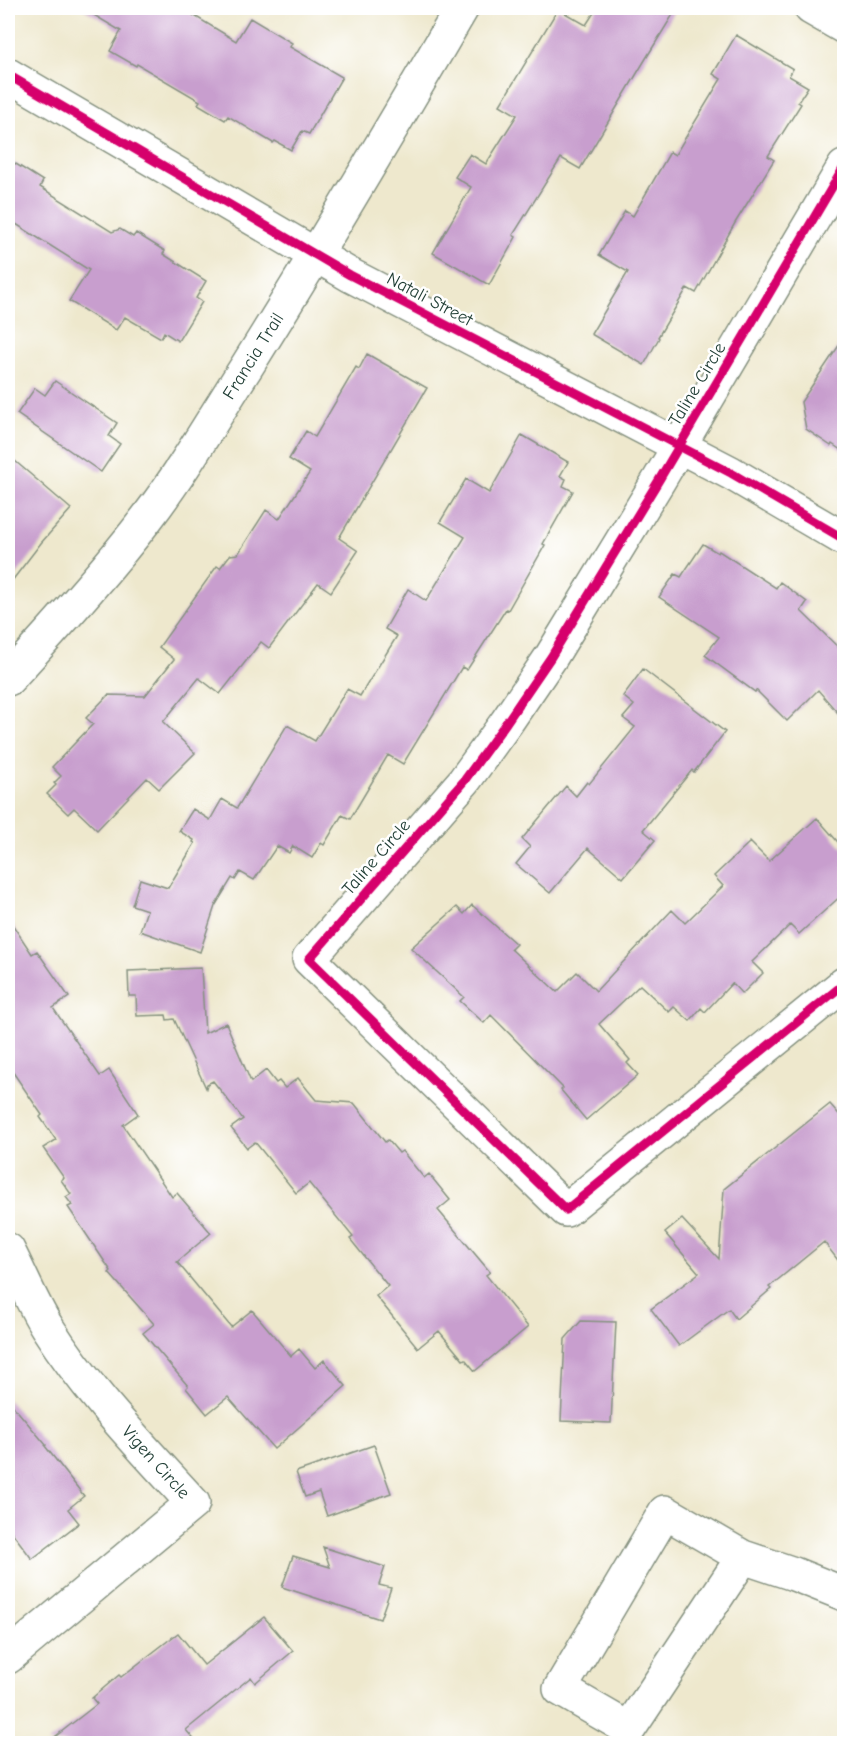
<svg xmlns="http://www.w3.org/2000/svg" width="852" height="1751" font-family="'Comic Neue',sans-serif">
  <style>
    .building { fill: #c89ece }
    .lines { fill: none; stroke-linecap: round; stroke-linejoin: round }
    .minor-casing { stroke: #869280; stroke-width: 36 }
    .minor { stroke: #fff; stroke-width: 33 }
    .cycleway-casing { stroke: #fff; stroke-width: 13 }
    .cycleway { stroke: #d6006c; stroke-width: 9 }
    .labels { text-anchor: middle; stroke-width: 5; stroke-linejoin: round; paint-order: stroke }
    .street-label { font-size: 18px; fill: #1f3d34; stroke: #fff }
  </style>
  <rect width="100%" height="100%" fill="#fff"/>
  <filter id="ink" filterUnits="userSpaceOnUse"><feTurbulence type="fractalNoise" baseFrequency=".0167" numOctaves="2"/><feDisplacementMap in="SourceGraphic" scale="12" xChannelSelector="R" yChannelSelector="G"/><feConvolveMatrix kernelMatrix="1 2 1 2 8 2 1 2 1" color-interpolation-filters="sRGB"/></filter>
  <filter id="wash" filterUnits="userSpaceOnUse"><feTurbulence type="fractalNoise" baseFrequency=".008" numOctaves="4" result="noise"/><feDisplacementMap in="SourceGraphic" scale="24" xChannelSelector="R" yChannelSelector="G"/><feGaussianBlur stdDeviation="1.35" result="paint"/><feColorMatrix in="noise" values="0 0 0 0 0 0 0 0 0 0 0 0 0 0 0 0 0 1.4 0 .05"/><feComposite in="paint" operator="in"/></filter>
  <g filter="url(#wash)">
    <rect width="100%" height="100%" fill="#eee8cd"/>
    <g id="blocks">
      <!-- building -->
      <path class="building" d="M82 8H183V9L236 41 250 18 292 43 290 47 342 77 309 134 302 131 291 150 275 141 273 143 228 116 225 120 198 104 200 101 137 64 136 66 110 51 121 31Z
        M597 8H677L645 60 580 169 561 158 513 235 516 237 489 285 433 253 471 187 455 177 470 154 486 164 517 115 500 105 558 9 586 25Z
        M736 35 793 69 789 76 808 87 798 102 801 104 768 156 774 160 735 223 696 293 687 288 658 337 659 338 644 365 591 334 628 272 599 255 625 211 633 216 670 152 675 155 721 79 713 74Z
        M8 159 43 181 40 187 112 232 120 229 133 237 136 233 165 251 163 254 206 281 196 298 202 302 178 341 164 332 161 338 125 317 116 330 69 301 89 270 8 219Z
        M844 338V452L832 444 831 446 806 429 801 402Z
        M367 354 427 388 339 538 358 551 331 592 318 583 269 648 261 642 220 694 199 678 163 722 195 753 159 789 147 778 97 830 74 808 68 814 47 794 56 785 54 783 61 776 52 767 93 724 86 718 108 695 145 696 174 659 159 647 217 566 220 568 230 555 238 554 266 510 279 519 310 472 289 459 306 431 315 437 356 367 359 369Z
        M55 381 117 423 109 436 120 444 101 472 17 414 35 388 45 395Z
        M522 435 568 462 560 476 566 479 563 486 573 491 543 544 545 545 508 610 506 609 467 670 462 667 403 764 388 755 350 819 342 815 324 845 321 843 312 858 293 846 289 853 277 846 254 880 240 872 235 880 232 878 215 906 200 952 140 931 147 910 132 905 140 879 168 888 195 843 193 842 194 840 179 831 193 809 210 820 222 799 237 808 287 725 315 741 347 689 360 696 397 636 385 629 408 589 426 601 465 537 440 522 466 479 489 493Z
        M8 455 71 509 41 543 8 586Z
        M703 544 718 553 719 551 776 588 780 582 807 602 801 611 844 653V720L818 690 787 721 756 690 755 692 705 655 719 637 659 597 675 574 681 577Z
        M643 669 725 732 694 772 692 770 643 830 655 840 623 878 588 848 550 893 516 864 530 847 522 839 566 786 576 796 587 782 589 784 635 727 623 718 634 705 623 696Z
        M817 818 844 849V893L799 934 790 925 752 962 763 973 742 994 732 983 705 1012 701 1008 690 1021 674 1007 669 1012 640 985 599 1024 630 1060 627 1063 638 1075 586 1120 561 1090 563 1088 491 1015 484 1023 460 1001 464 997 411 948 457 907 464 914 472 905 516 944 511 949 557 992 577 972 596 991 672 910 685 923 723 886 714 876 750 842 769 861Z
        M8 918 32 954 37 951 69 997 53 1008 100 1076 109 1070 138 1114 123 1125 172 1197 177 1193 211 1233 177 1262 231 1327 252 1310 291 1356 299 1349 315 1368 324 1360 346 1386 274 1449 228 1397 207 1414 186 1388 188 1386 143 1333 154 1324 109 1273 111 1271 68 1207 72 1205 66 1197 71 1194 61 1180 64 1178 43 1148 56 1140 40 1117 42 1115 8 1065Z
        M201 968 205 1033 226 1023 251 1082 266 1070 276 1083 279 1081 285 1088 298 1078 316 1100 354 1103 385 1142 388 1140 399 1153 402 1151 424 1178 429 1174 450 1200 438 1210 490 1272 486 1275 528 1327 475 1371 465 1359 463 1360 439 1331 418 1348 376 1296 388 1286 350 1239 353 1237 309 1183 296 1193 255 1142 247 1148 231 1128 243 1119 213 1081 207 1084 206 1088 174 1019 167 1020 166 1015 137 1016 136 996H129L128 971Z
        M830 1104 844 1120V1268L824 1242 769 1287 771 1289 736 1319 729 1309 679 1346 651 1309 699 1273 665 1233 682 1219 719 1259 724 1189Z
        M581 1321 616 1322 611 1423 561 1421 565 1339Z
        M8 1400 46 1445 45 1446 84 1496 68 1509 79 1523 32 1559 8 1527Z
        M374 1445 391 1493 327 1516 319 1492 305 1497 296 1472Z
        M323 1547 385 1567 379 1585 391 1588 380 1619 282 1587 293 1556 330 1567Z
        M264 1617 293 1651 255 1683 251 1677 186 1730 197 1743H47L97 1704 92 1698 119 1675 121 1677 178 1633 204 1665Z"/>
    </g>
  </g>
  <g filter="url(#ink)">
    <use href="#blocks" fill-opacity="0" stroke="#869280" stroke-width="1.5"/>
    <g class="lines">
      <defs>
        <path id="minor" d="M811 8 844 27
          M8 75 350 275 731 473 844 539
          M844 167 659 480 551 657 506 723 464 781 309 959 566 1210 844 984
          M8 679C56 627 104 574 147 518 184 470 214 417 247 366 321 248 392 128 462 8
          M8 1250C21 1275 32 1303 47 1327 88 1392 142 1447 193 1503L8 1657
          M743 1557 629 1729 560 1689 665 1512 743 1557 794 1574 844 1594"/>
      </defs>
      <!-- minor casing -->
      <use href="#minor" class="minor-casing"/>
      <!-- minor -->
      <use href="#minor" class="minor"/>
      <defs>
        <path id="cycleway" d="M8 75 350 275 731 473 844 539
          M844 167 659 480 551 657 506 723 464 781 309 959 566 1210 844 984"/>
      </defs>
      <!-- cycleway casing -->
      <use href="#cycleway" class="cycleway-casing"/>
      <!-- cycleway -->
      <use href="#cycleway" class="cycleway"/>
    </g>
  </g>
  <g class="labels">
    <!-- street labels -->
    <g class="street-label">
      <text transform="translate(430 299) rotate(28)" y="6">Natali Street</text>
      <text transform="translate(253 356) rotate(-58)" y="6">Francia Trail</text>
      <text transform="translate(697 384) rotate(-59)" y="6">Taline Circle</text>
      <text transform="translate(376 857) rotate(-49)" y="6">Taline Circle</text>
      <text transform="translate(156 1462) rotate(48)" y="6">Vigen Circle</text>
    </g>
  </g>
  <!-- margin -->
  <rect width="852" height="1751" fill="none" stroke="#fff" stroke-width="30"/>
</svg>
